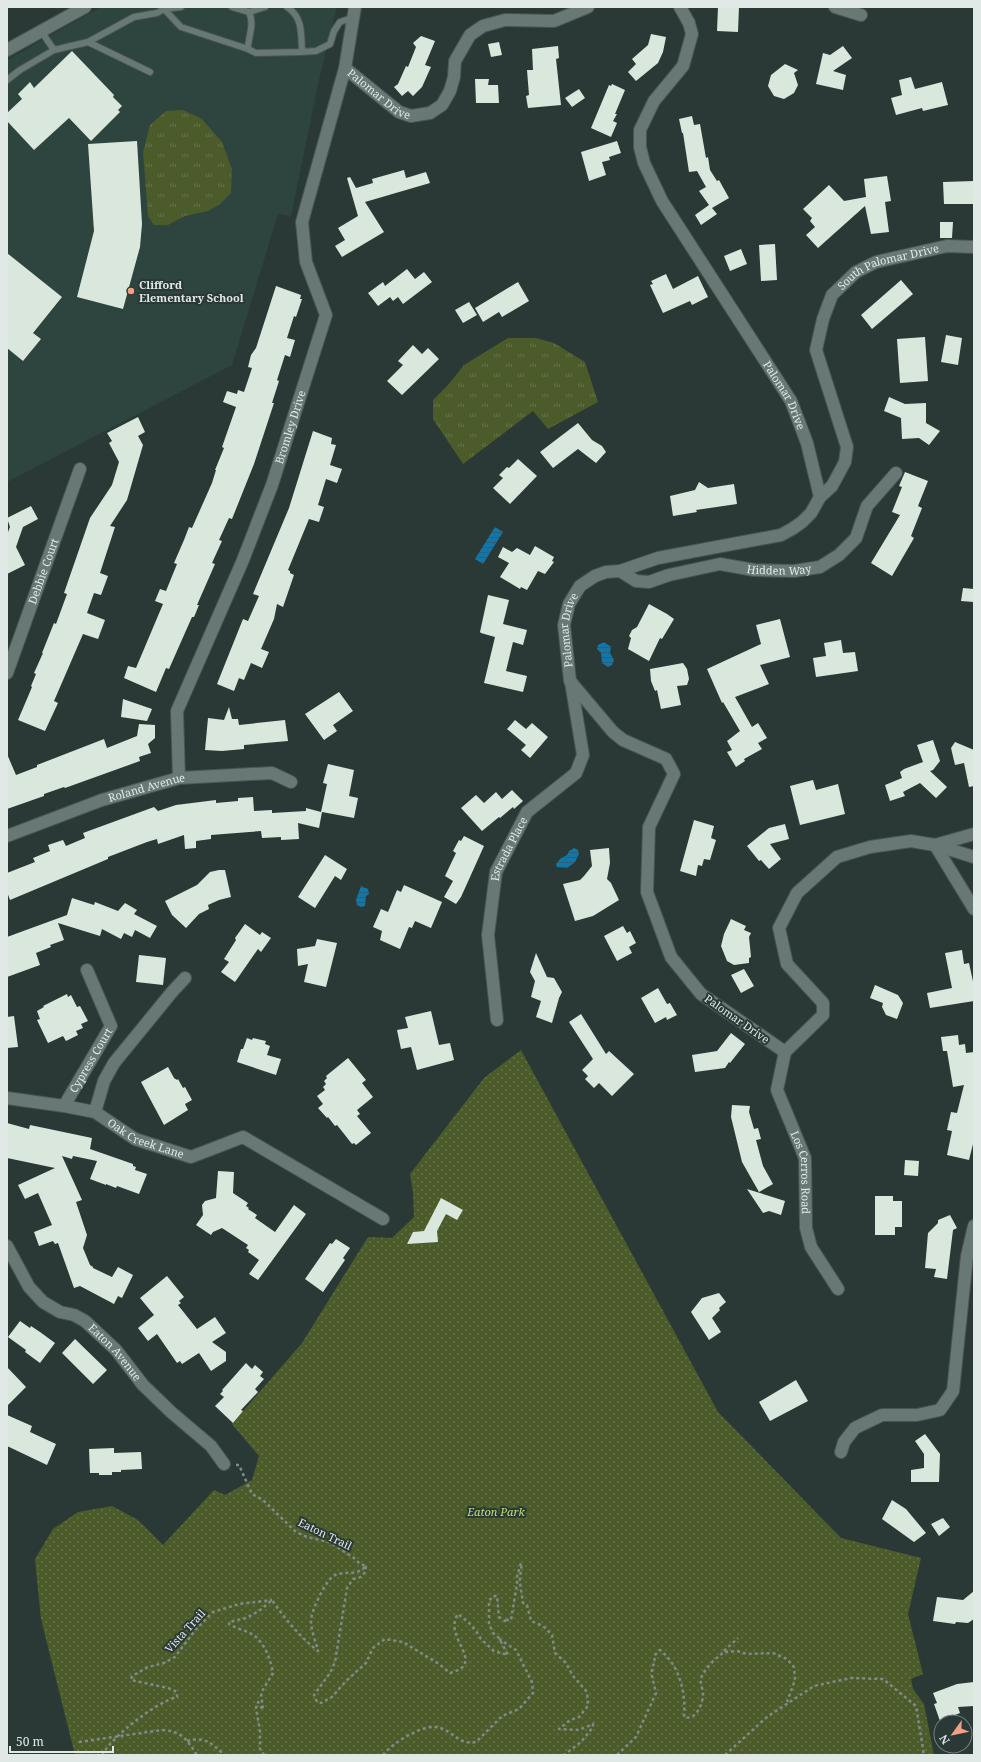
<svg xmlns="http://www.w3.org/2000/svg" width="981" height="1762" font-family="'Noto Serif',serif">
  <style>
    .built { fill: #2e443f }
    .grass { fill: url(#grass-tufts) }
    .park { fill: url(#park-dots) }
    .water { fill: url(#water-rules) }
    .building { fill: #dae7dc }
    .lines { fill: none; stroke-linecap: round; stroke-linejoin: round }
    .service-casing { stroke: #495552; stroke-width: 8 }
    .minor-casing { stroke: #495552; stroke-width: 14 }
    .path { stroke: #808b88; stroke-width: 2.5; stroke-dasharray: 3 3; stroke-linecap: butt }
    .service { stroke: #687875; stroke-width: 6 }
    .minor { stroke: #687875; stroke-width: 12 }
    .poi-dot { fill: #f39f85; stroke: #2b3936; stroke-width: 1.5 }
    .labels { text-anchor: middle; stroke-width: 4; stroke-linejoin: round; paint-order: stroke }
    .street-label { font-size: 11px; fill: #e1e9e7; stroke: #2b3936 }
    .poi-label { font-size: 11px; font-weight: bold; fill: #e1e9e7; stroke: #2b3936; text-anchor: start }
    .park-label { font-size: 11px; font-style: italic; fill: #bfe072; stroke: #2b3936 }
  </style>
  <defs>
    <pattern id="grass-tufts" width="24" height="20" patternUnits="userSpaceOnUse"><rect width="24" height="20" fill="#4c5b2a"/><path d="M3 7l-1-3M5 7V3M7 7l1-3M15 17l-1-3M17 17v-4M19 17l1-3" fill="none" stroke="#667349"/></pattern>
    <pattern id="park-dots" width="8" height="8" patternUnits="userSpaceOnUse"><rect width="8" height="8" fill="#4c5b2a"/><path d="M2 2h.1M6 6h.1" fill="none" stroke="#667349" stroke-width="1.8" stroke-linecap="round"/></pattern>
    <pattern id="water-rules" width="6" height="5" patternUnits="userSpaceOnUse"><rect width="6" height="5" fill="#1376a6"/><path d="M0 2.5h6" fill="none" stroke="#29607a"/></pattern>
  </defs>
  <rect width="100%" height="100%" fill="#2b3936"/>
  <!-- built -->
  <path class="built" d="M101 7H337L319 80 291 216 278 214 232 365 7 482V60Z"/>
  <!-- grass -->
  <path class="grass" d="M183 110 202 119 222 142 232 169 231 193 220 204 208 211 185 216 168 225H154L148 216 143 152 150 125 166 111Z
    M508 338H536L554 343 585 362 598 402 548 429 533 411 463 464 433 419V400L448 385 464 365Z"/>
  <!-- park -->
  <path class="park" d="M521 1050 718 1412 841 1538 921 1558 908 1614 923 1674 911 1679 913 1689 924 1704 934 1755H75L41 1619 35 1559 53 1529 78 1512 112 1506 138 1520 163 1545 214 1490 225 1495 252 1480 259 1456 232 1424 302 1343 368 1237 392 1238 414 1217 413 1192 410 1174 484 1078Z"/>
  <!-- water -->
  <path class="water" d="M495 527 503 532 483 564 475 559Z
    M604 642 611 647 610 653 614 660 612 665 608 667 602 663 601 653 597 649 598 645Z
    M574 848 578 850 579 854 575 862 567 868 557 867 556 864 561 858 567 855 569 851Z
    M361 886 368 889 369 894 366 896 365 906 361 907 357 905 356 900Z"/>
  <!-- building -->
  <path class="building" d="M718 7H739L738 32 717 31Z
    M651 34 666 37 663 52 658 63 636 81 628 72 636 64 632 59 648 45Z
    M421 36 435 41 425 65 431 67 422 87 413 96 408 91 402 96 394 87 398 84 406 66 408 67 416 47 413 43Z
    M499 42 502 55 491 57 488 44Z
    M558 46 559 58 556 59 561 105 528 108 526 96 529 95 527 70H533L532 49Z
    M843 46 852 58 833 71 846 75 843 90 816 84 823 53 830 55Z
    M72 51 114 95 113 97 122 106 118 110 120 112 91 141 69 118 34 150 7 121V113L22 99 18 94 30 82 34 88 36 86Z
    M785 64 798 70 794 73 798 85 794 93 784 99 774 96 768 86 771 75Z
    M911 77 915 89 942 82 948 105 923 111 922 108 896 115 891 98 902 95 899 80Z
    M475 79H489L488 85H498L499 103H476Z
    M612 84 625 90 615 114H617L613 121 617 123 611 137 591 128 609 85 611 86Z
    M579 89 585 98 572 107 565 98Z
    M692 116 694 125 700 124 706 158 708 157 710 170 717 181 719 180 729 198 712 208 717 214 701 225 695 215 709 205 699 191 706 187 697 171 689 172 683 133H682L679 119Z
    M137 141 142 224 140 247 123 309 77 297 94 231 88 144Z
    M617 141 621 153 609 157 610 160 602 162 606 175 589 181 581 152Z
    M404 170 406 178 426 172 430 183 365 202 384 232 342 257 335 246 345 240 338 228 358 216 347 178 350 177 356 188 373 183 372 179Z
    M887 176 891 201 885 202 889 232 871 234 865 206 818 248 806 235 815 227 810 221 812 218 803 209 829 185 844 201 866 197 864 179Z
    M974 181V204H944L943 182Z
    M940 222H953L952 238H940Z
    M775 244 777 280 761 281 759 245Z
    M741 249 747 264 730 271 724 256Z
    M7 253 62 297 33 333 41 339 23 361 7 348Z
    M407 269 415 279 424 272 432 282 403 304 398 297 393 301 390 297 378 306 368 293 383 282 385 286Z
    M666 274 673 289 698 276 708 297 692 305 690 301 663 313 650 285 653 284 651 281Z
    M901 280 913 294 872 329 861 315Z
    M518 282 529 301 502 317 499 312 483 322 475 308Z
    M276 286 301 295 300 299H302L296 317 294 316 287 338 295 340 290 357 285 355 277 380 279 381 272 403H274L254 464 232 519 229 518 219 540 222 541 212 563 215 564 197 605H199L194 617H192L169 669 166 668 156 692 124 678 128 666 136 668 163 604 155 601 160 589 166 591 177 564 174 563 184 540 189 527 192 528 212 483 216 470H215L224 448 222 447 236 407 223 402 227 391 237 394 238 390 244 392 252 368 248 367 251 355 256 348Z
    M469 302 477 315 463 323 455 310Z
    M946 335 962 338 958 365 941 362Z
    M925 337 928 381 900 383 897 339Z
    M413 345 422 354 428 348 439 359 402 395 387 381 403 365 398 361Z
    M889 397 905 404 926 403V423L940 431 929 445 919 438 902 439 901 418 884 411Z
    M138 417 145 432 138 436 143 445 127 500 110 526 115 527 100 573 108 576 101 595 94 593 87 613 105 620 98 639 83 634 54 701 58 703 45 731 18 720 32 687 31 686 36 674 34 673 43 653H42L54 623 56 624 67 594 64 593 90 518 112 485 119 462 109 443 112 441 107 433Z
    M578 423 592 440 602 446 606 452 596 463 578 449 553 468 540 452Z
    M313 431 332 438 331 444 336 445 330 465 342 469 337 483 326 479 318 505 324 507 319 522 309 519 288 570 290 571V573L294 575 283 607 277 604 274 619 261 649 269 652 262 668 251 663 244 680 239 678 234 691 217 684 243 619 248 621 259 596 253 594 289 508Z
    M518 459 537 476 510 504 493 488 503 478 499 475 507 467 509 468Z
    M905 472 928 481 918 506 922 508 911 536 914 538 892 576 871 563 900 515 892 512 902 487 899 486Z
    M699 482 708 488 734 484 737 504 696 510 697 512 673 516 670 496 695 490Z
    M31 506 38 519 23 527 16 547 25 565 7 574V530L8 532 10 527 7 518Z
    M535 546 554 557 552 561 554 562 545 574 538 571 527 590 521 587 520 589 500 577 509 563 498 557 503 547 512 552 517 548 530 555Z
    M963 588 974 589V602L961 601Z
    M488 595 509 600 503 624 527 630 523 645 513 642 506 671 527 676 523 692 484 683 495 637 481 633 480 632Z
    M649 604 667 614 674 619 662 639 660 638 649 661 628 649 631 638 629 636 632 630 637 627Z
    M780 619 790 657 760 665 769 684 735 697 752 727 758 723 767 738 758 743 762 749 744 759 745 761 736 767 727 752 732 750 727 741 740 731 723 702 722 703 707 669 761 644 756 625Z
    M841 640 843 653 855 652 858 671 816 677 813 658 826 656 824 643Z
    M683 663 687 669 689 679 687 685 677 686 681 705 661 709 657 690 655 691 651 681 650 669Z
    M339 692 353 711 333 725 337 731 324 740 305 714Z
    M123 699 152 709 147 721 121 717Z
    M229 707 232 719H238L239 725 285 720 288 741 244 745V749L222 751 205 750 208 718 224 720Z
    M515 720 526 729 532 723 548 737 530 758 521 750 526 745 507 729Z
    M139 724 155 725V738L148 744 151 753 139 757 140 761 65 788 64 787 44 794V796L7 809V754L16 775 37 767V765L104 739 107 748 137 736Z
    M933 740 940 761 933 770 930 771 947 787 936 798 920 783 903 792 905 796 890 801 885 785 902 778 900 772 904 769 923 762 917 745Z
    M955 742 974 750V786L969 787 964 763 955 765 951 748Z
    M328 764 354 770 349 796 358 798 354 818 322 812 319 828 298 823 299 839 281 840V837L262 838 261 831 211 835V839L196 841V848L185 849 184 835 158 844 157 839 147 842 108 857V859L10 900 7 892V873L35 862 33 858 50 851 48 845 63 840 66 846 85 838 83 833 154 807 158 811 176 805 216 800V803L238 801V798L253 797 254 811 272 810V813L306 811V808L321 812 327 784 323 783Z
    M813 780 816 790 838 784 845 814 800 825 790 786Z
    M512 790 523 801 514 809 513 807 500 818 499 817 482 831 461 808 476 795 484 803 496 792 502 799Z
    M694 820 714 826 711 838 716 840 710 860 704 859 702 866 698 865 696 876 680 871Z
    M785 824 789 839 770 844 781 859 769 869 761 860 759 861 747 846 769 828Z
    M464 836 484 846 461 897 456 904 444 897 453 881 445 876 456 853 453 851 459 840 461 841Z
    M609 848 610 863 607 879 611 883 619 900 593 916 575 921 563 884 580 880 584 876 592 866 590 850Z
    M325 855 347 869 341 880 335 876 315 908 298 897Z
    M219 870H225L231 897 219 900 208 905 209 909 199 914 186 928 172 915 165 901 197 885 210 872Z
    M404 885 442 902 431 928 415 921 412 928 409 927 400 949 380 940 382 931 373 927 381 909 388 912 397 890 401 892Z
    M72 898 94 905 95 902 118 911 125 903 137 910 134 914 157 926 150 938 135 930 132 937 124 933 121 939 102 929 100 936 58 923 64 940 50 945 51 947 36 953 40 965 7 977V937L67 915Z
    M731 919 746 926 744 930 751 933 749 937 751 957 749 958V963L734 965 727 961 721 946 724 934Z
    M245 924 260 935 262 932 271 938 261 952 258 949 235 982 221 972 229 962 224 959 236 940 235 938Z
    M623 926 627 933 630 931 636 943 629 947 632 953 617 961 604 936Z
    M317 939 337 943 326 987 304 982 308 964 298 966 297 949 315 946Z
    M962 950 964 964 969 963 974 986V1001L930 1008 927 993 952 988 945 953Z
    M536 953 547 977 554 978 562 992 559 998 552 1023 536 1017 541 1001 531 997 535 981 530 972Z
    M139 955 166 958 163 985 136 982Z
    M744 969 754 986 741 993 731 975Z
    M875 985 898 995 903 1003 897 1019 886 1015 882 1007 883 1003 870 998Z
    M658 988 667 1004 670 1003 677 1015 667 1020 666 1017 655 1023 641 998Z
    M67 994 68 997 71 995 77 1007 80 1006 88 1021 81 1024 83 1028 76 1031 78 1035 66 1041 63 1036 48 1043 37 1020 40 1019 37 1011 44 1007 43 1006Z
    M431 1011 439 1045 450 1043 454 1060 417 1070 411 1047 401 1049 397 1030 408 1028 405 1017Z
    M581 1014 606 1054 609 1051 634 1074 612 1096 599 1083 594 1088 585 1079 588 1076 582 1070 593 1059 569 1022Z
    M14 1016 18 1047 7 1048V1017Z
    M731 1033 745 1044 730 1063 729 1062 725 1068 695 1072 692 1055 717 1051Z
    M958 1035 959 1045 965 1044 966 1053 974 1052V1140L969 1160 947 1155 952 1131 947 1130 951 1112 957 1113 964 1085 953 1087 947 1051H943L941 1037Z
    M247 1038 252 1040 253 1038 266 1041 265 1044 270 1046 267 1055 281 1059 276 1075 237 1062 241 1049H243Z
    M348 1058 366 1080 362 1083 373 1097 357 1110 360 1114 357 1116 371 1133 356 1145 354 1143 352 1144 337 1125 335 1126 328 1117 327 1118 318 1108 323 1104 317 1096 325 1090 323 1087 326 1084 324 1081 327 1078 326 1076Z
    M168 1067 174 1078 177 1080 178 1079 183 1088 185 1087 192 1100 185 1104 188 1110 164 1125 141 1082Z
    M732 1105 750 1106 749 1112 754 1129 758 1128 761 1139 756 1140 763 1166 773 1184 759 1192 742 1162 731 1117Z
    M7 1123 29 1129 30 1125 92 1138 90 1149 133 1164V1166L136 1167 135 1170 147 1174 139 1194 117 1186 116 1188 106 1184V1185L90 1179 97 1161 73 1156 72 1159 62 1156 82 1200 76 1202 87 1235 83 1248 90 1265 93 1267V1268L112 1277 118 1267 133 1275 122 1298 118 1296 114 1304 80 1286 74 1288 58 1243 55 1244 53 1241 39 1246 34 1232 52 1225 38 1193 25 1199 18 1185 55 1168 7 1158Z
    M905 1160 919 1161 918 1176 904 1175Z
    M218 1171 234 1172 233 1193 248 1203 246 1206 249 1208 248 1209 257 1215 255 1218 275 1232 294 1205 306 1214 258 1280 249 1274 259 1260 248 1252 249 1250 246 1248 248 1245 222 1228 213 1232 211 1235 196 1225 203 1215 202 1205 205 1201 216 1198Z
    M747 1189 785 1201 781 1215 769 1211 763 1213Z
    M875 1196H893V1201H902V1227H895V1235H875Z
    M441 1198 463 1210 457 1220 446 1214 437 1231 438 1242 407 1244 413 1232 424 1231Z
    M950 1215 957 1228 953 1230 947 1279 934 1277 936 1269 925 1268 928 1233 938 1223V1220Z
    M336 1239 350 1248 343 1258 345 1260 323 1292 305 1279 330 1243 332 1244Z
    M167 1276 184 1297 179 1301 181 1303 178 1305 197 1329 215 1317 226 1333 212 1342 226 1352V1361L211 1371 199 1353 182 1364 180 1361 177 1363 157 1334 148 1341 138 1328 154 1315 140 1298Z
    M719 1293 726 1302 719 1308 720 1310 712 1318 721 1332 709 1340 691 1312 702 1298Z
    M20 1321 30 1328 31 1326 40 1332 55 1343 40 1363 25 1352 26 1350 8 1337Z
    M75 1339 107 1370 93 1384 62 1353Z
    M246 1363 252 1369 255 1365 263 1372 260 1376 264 1379 255 1389 258 1392 241 1410 243 1411 233 1423 215 1406 224 1397 220 1394 223 1391 222 1390Z
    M7 1367 26 1387 7 1406Z
    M796 1380 808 1401 770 1421 759 1402Z
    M7 1415 32 1426 30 1432 56 1444 47 1465 7 1446Z
    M925 1434 940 1454 939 1482H911V1470L924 1468V1454L915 1441Z
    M114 1448V1453L141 1452 142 1469 121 1470V1472H112V1475H99V1473H90L89 1449Z
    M892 1500 906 1509 926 1533 914 1542 882 1519Z
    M943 1518 950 1527 939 1536 931 1524Z
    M974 1591V1619L968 1623 956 1622 955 1624 933 1621 937 1597 963 1600Z
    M974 1682V1706L958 1707 960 1713 940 1721 934 1704 937 1703 933 1693 957 1684Z"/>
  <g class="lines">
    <defs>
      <path id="service" d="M232 7 249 12C255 25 248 36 248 49L256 53 300 52 316 51 330 44 334 31 340 22 352 18
        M287 7C303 17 301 34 302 52
        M164 9 181 27 248 49
        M164 9 181 7
        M249 12 265 7
        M88 42 150 72
        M54 50 88 42 134 17 157 13 164 9 162 7
        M7 80 20 70 54 50 41 31"/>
      <g id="minor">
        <path id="s1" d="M355 7 345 68 399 112 411 116 430 113 442 105 450 91 454 77 455 61 470 35 483 26 505 20 554 21 588 7"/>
        <path id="s2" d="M680 7 689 23 692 34 683 66 654 101 640 130V147L644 163 662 201 791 401 807 443 820 497"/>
        <path d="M835 7 861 15"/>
        <path d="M7 50 85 7"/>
        <path id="s3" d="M620 571 636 581 649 582 669 575 720 564 754 570 794 571 820 567 839 555 856 538 867 506 896 473"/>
        <path id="s4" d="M7 673 80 469"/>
        <path id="s5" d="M179 778 177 711 243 560 272 485 326 315 306 262 302 222 345 68"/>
        <path id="s6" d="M7 836 102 800 179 778 272 773 291 782"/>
        <path d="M935 845 974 909"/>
        <path d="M935 845 974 834"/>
        <path id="s7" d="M497 1020 488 935 496 872 527 812 576 773 583 755 571 682"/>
        <path id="s8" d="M785 1052 701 994 671 957 647 892 649 827 674 774 666 759 623 740 613 732 570 681 564 625 569 604 580 586 595 576 606 572 620 571 658 558 781 535 792 529 802 522 811 513 820 497 832 486 845 462 847 447 816 350 823 319 832 295 856 272 876 262 947 246 974 247"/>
        <path d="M785 1052 823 1015V1003L787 964 779 928 797 893 837 857 870 847 911 841 935 845 974 857"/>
        <path id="s9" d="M785 1052 777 1090 805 1158 806 1228 811 1247 838 1289"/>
        <path id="s10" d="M7 1098 64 1106 95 1112 135 1139 191 1157 243 1137 383 1219"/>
        <path id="s11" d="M64 1106 111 1026 87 970"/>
        <path d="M95 1112 104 1081 114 1063 172 992 185 978"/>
        <path id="s12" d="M7 1246 29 1287 43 1302 60 1312 74 1315 85 1321 116 1350 143 1385 171 1412 211 1446 224 1464"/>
        <path d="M841 1452 844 1442 855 1428 882 1415H917L940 1410 953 1391 967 1256 974 1226"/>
      </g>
    </defs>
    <!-- service casing -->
    <use href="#service" class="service-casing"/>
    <!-- minor casing -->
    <use href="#minor" class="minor-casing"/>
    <!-- path -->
    <path class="path" d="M236 1465H239L252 1494 263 1500 296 1532 307 1537 329 1542 354 1558 360 1564 366 1566C355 1577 348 1570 335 1575 326 1579 311 1611 311 1621 311 1631 316 1642 318 1651 300 1637 285 1619 272 1600L259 1611 246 1618 229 1622V1624C237 1629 248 1631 255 1636 265 1644 271 1661 273 1673L261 1693 263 1710 258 1702 256 1708 260 1731V1749L264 1755
      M366 1566C365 1575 362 1578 353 1579L347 1588 335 1662 330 1673 314 1695 317 1702 321 1703 332 1697 346 1681 366 1663 373 1648 385 1639 403 1642 439 1664 450 1673C488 1663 442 1638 458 1614L469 1623 476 1631 481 1639 494 1651 508 1655 499 1638 493 1633 489 1624V1601L493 1596H497L499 1617 505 1621 506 1618 507 1620H511L517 1584V1576L521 1563C522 1569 520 1574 520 1579 520 1587 522 1595 523 1603L527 1605 531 1621 543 1626 552 1635 555 1653 566 1663 573 1676 587 1692 588 1706 579 1717 570 1720 559 1729 579 1730 593 1724V1727L581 1742 564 1755
      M724 1651 738 1638
      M187 1741C204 1736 212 1743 224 1755
      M79 1742 162 1730C182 1731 187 1740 197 1755
      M102 1755C113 1736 156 1702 177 1697V1692L168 1688 131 1680 132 1676 148 1667 164 1663 175 1657 196 1629 213 1612 239 1604 272 1600
      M383 1755C391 1744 420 1726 434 1727 451 1727 457 1746 476 1742L502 1716 519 1709 533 1693 532 1682 516 1650 499 1639
      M617 1755 636 1737 656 1693 652 1676V1667L655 1662 654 1656 660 1650C680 1666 686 1693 684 1717 696 1721 703 1704 703 1694 703 1689 700 1684 701 1678 705 1668 715 1659 724 1652L737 1651 747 1654 773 1653 787 1659 794 1667 795 1680 787 1702
      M725 1755 767 1717 814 1686 851 1678 883 1679 916 1706 924 1755"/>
    <!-- service -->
    <use href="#service" class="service"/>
    <!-- minor -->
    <use href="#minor" class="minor"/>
  </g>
  <!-- markers -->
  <circle class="poi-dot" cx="131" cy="291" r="4"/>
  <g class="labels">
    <!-- street labels -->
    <g class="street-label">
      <text dy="4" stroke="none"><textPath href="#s1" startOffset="105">Palomar Drive</textPath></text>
      <text dy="4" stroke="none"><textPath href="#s8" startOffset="1133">South Palomar Drive</textPath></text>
      <text dy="4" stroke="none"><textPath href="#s2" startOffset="446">Palomar Drive</textPath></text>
      <text dy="4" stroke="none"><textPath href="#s5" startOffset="373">Bromley Drive</textPath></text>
      <text dy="4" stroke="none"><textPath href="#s3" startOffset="165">Hidden Way</textPath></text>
      <text dy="4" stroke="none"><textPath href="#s4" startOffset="108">Debbie Court</textPath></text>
      <text dy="4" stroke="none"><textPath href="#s8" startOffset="538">Palomar Drive</textPath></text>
      <text dy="4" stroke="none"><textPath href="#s6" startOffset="148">Roland Avenue</textPath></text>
      <text dy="4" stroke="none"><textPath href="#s7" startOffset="175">Estrada Place</textPath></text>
      <text transform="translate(737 1019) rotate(35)" y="4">Palomar Drive</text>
      <text dy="4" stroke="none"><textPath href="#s11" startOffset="53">Cypress Court</textPath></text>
      <text dy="4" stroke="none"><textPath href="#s10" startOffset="147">Oak Creek Lane</textPath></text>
      <text dy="4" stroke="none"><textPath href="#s9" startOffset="126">Los Cerros Road</textPath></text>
      <text dy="4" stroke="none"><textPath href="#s12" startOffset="157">Eaton Avenue</textPath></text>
      <text transform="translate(325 1534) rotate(26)" y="4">Eaton Trail</text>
      <text transform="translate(185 1631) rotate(-48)" y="4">Vista Trail</text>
    </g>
    <!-- poi labels -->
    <g class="poi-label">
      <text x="139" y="289">Clifford<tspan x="139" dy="13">Elementary School</tspan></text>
    </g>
    <!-- park labels -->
    <g class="park-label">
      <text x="496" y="1516">Eaton Park</text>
    </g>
  </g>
  <!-- border -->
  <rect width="981" height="1762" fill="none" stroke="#e1e9e7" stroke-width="16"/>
  <!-- north arrow -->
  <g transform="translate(953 1734) rotate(237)"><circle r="19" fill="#2b3936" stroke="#747f7d"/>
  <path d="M0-3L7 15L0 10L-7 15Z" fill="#f39f85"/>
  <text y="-6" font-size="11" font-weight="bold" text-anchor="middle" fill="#e1e9e7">N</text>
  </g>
  <!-- scale -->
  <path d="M10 1746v6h103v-6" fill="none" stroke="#e1e9e7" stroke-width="2"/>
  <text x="16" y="1746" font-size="12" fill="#e1e9e7" stroke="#2b3936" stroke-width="3" paint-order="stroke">50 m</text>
</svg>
